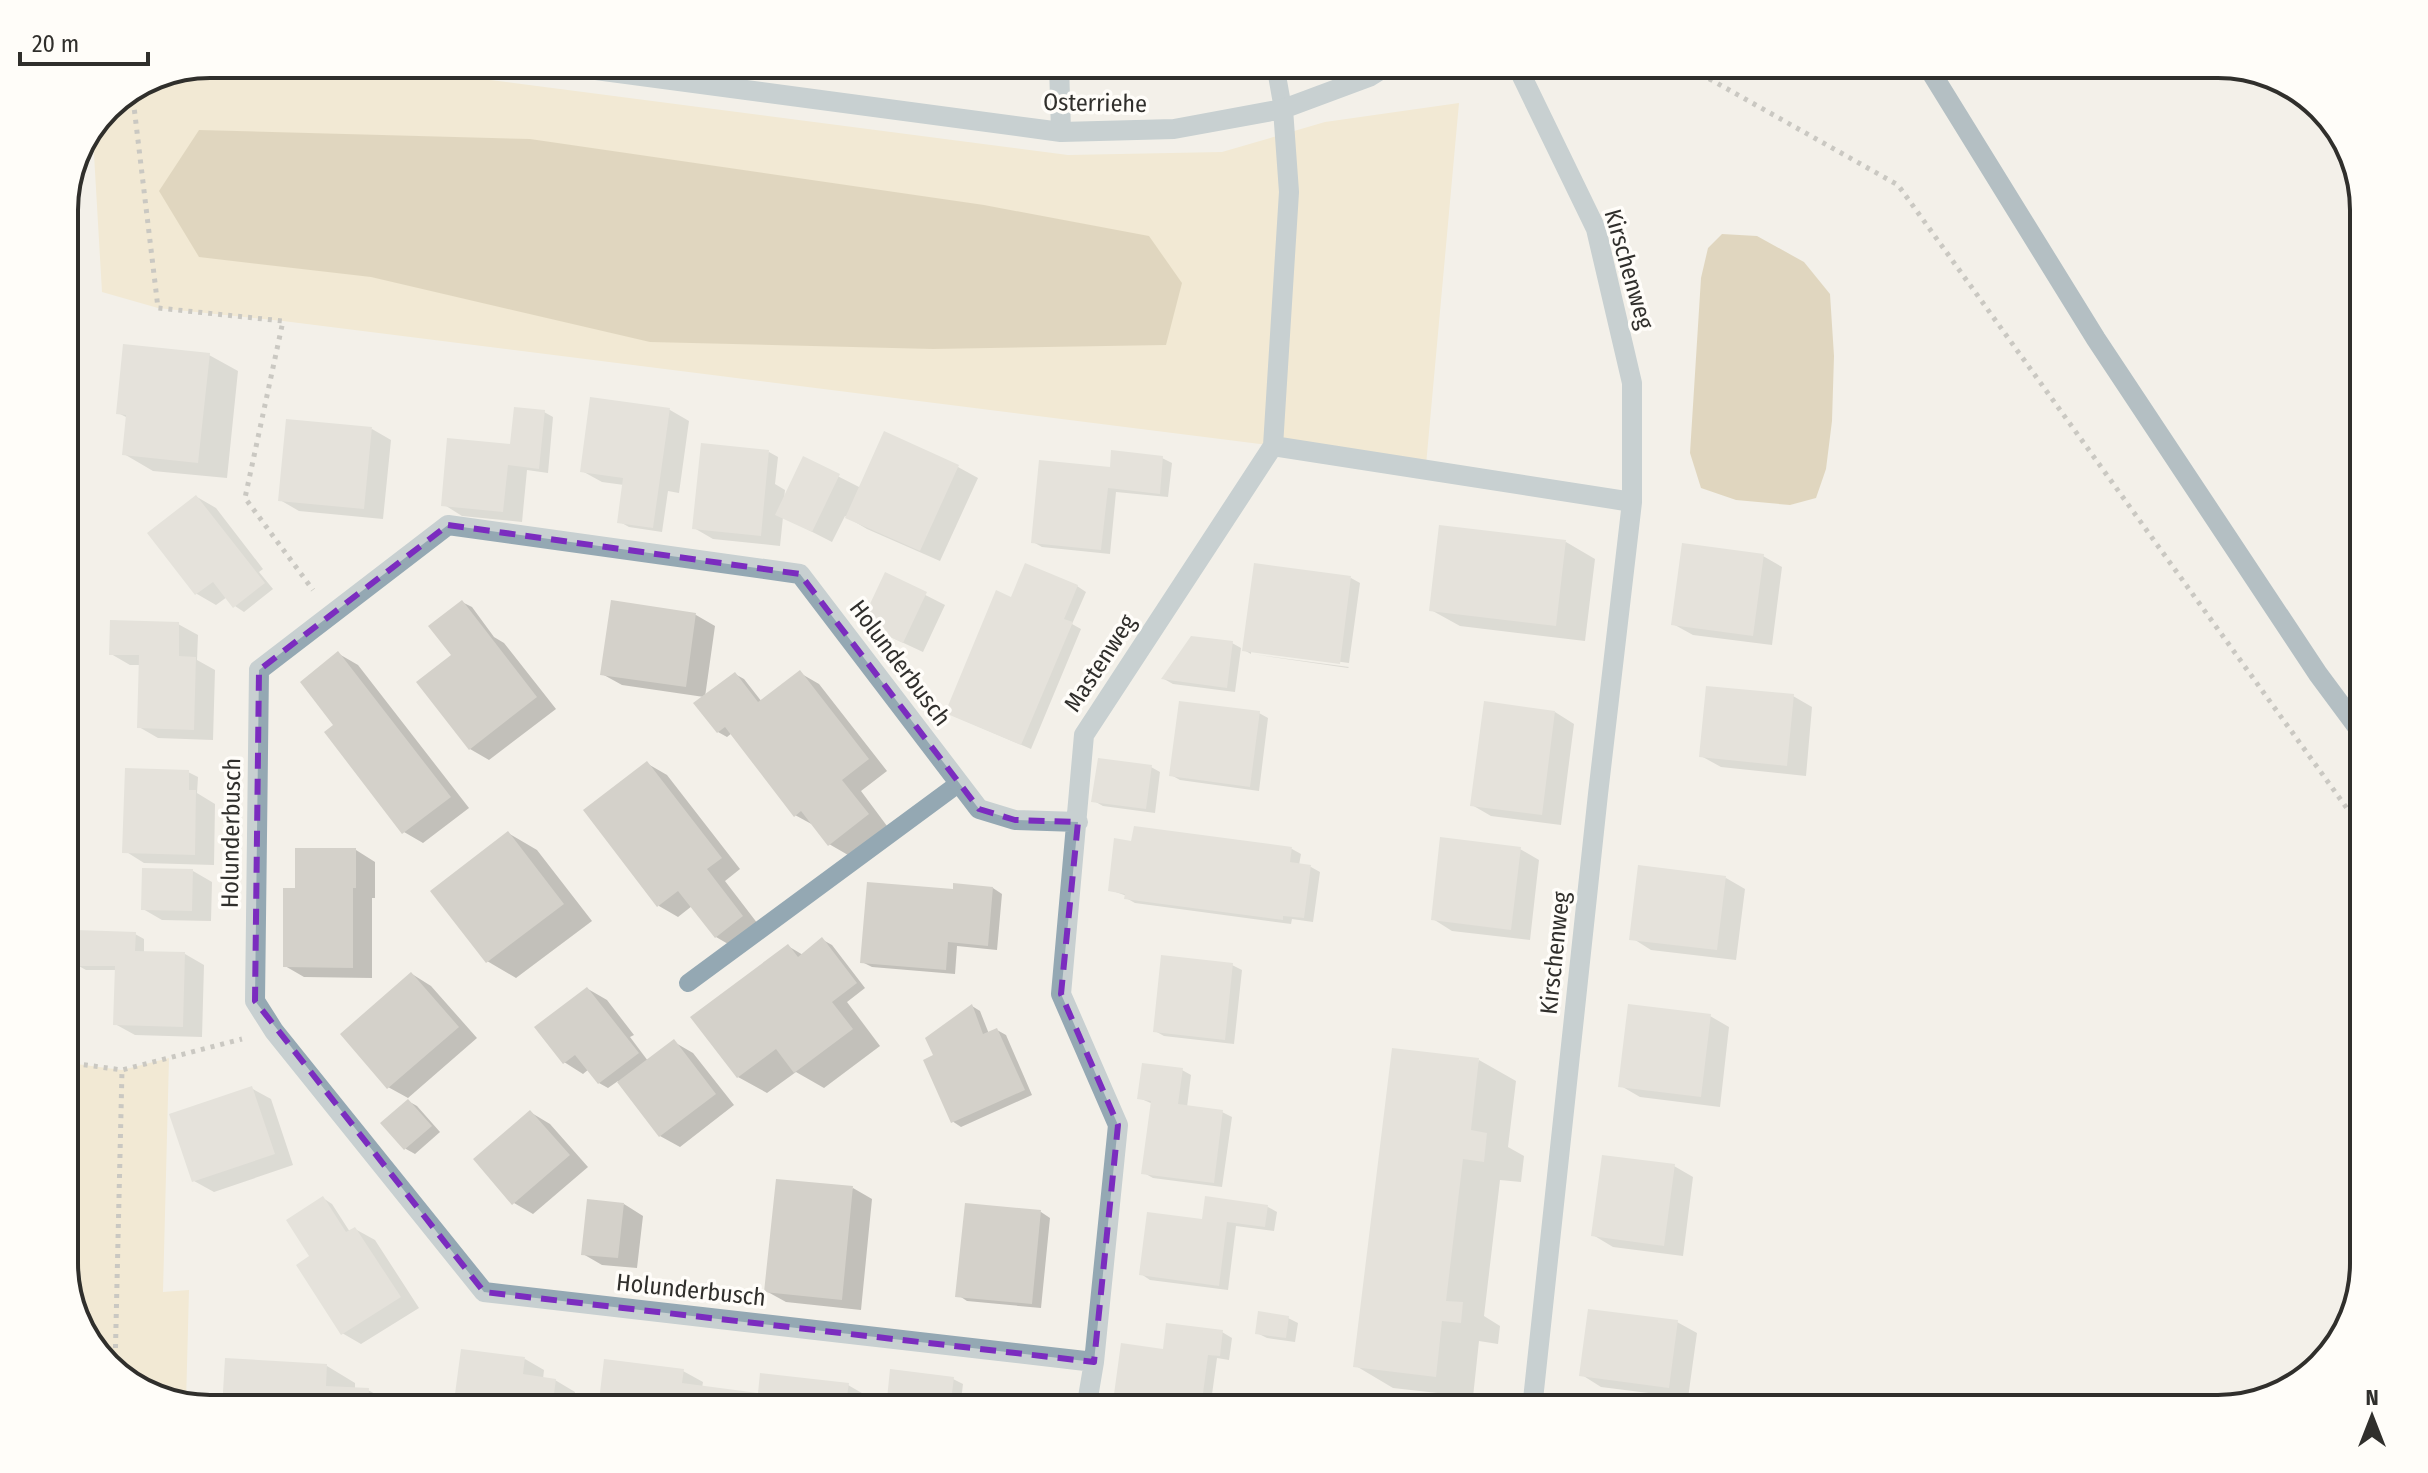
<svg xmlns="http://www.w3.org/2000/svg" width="2428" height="1473" font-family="'Fira Sans Condensed',sans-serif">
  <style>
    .green { fill: #f1e0ba }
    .water { fill: #cbb78c }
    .shadow { fill: #0003 }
    .building { fill: #d4d1ca }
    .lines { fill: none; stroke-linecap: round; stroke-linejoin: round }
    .path { stroke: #9a9893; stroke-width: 5; stroke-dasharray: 4 6; stroke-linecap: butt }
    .lane { stroke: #94a8b3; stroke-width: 18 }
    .street { stroke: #94a8b3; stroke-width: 20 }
    .secondary { stroke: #688496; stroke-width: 20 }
    .marked { fill: none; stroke: #7b2cbf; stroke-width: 6; stroke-dasharray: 16 10; stroke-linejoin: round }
    .labels { text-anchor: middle; stroke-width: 7; stroke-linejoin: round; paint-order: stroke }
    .street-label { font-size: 24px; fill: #302f2c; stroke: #fffdf9 }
    .rim { fill: none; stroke: #302f2c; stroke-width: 4 }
  </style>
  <rect width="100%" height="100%" fill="#f3f0e9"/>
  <!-- green -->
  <path class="green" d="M210 64H367L1068 155 1222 152 1325 122 1459 103 1426 465 283 321 158 308 102 292 93 137 107 106 154 75Z
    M169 1058 163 1292 189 1290 186 1403 136 1389 84 1337 73 1300 76 1064 122 1070Z"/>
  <!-- water -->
  <path class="water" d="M199 130 530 139 984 205 1149 236 1182 283 1166 345 933 349 650 342 371 277 199 257 159 191Z
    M1722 234 1757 236 1804 262 1830 294 1834 356 1832 421 1826 469 1816 498 1790 505 1736 500 1701 488 1690 453 1701 278 1708 248Z"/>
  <!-- shadow -->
  <path class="shadow" d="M209 355 238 371 227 478 153 471 124 454 128 418 118 413Z
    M592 399 670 410 689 421 679 493 668 491 662 532 629 527 620 522 624 485 602 482 582 471Z
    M544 412 553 417 548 473 527 470 522 522 462 516 443 504 510 446Z
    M372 429 391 440 383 519 299 511 280 500Z
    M885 434 958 467 978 478 940 561 867 529 845 516 832 542 783 517 780 546 713 539 694 528 769 452 778 457 775 484 785 490 784 499 804 459 861 488Z
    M1162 458 1172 463 1168 497 1116 492 1110 554 1042 547 1033 542 1111 470Z
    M197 497 216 508 263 569 259 572 273 589 244 612 235 606 227 597 216 605 197 594 150 533Z
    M1566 542 1595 559 1585 641 1460 626 1431 610Z
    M1763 556 1782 567 1772 645 1693 635 1673 624Z
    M886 575 945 605 923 652 882 633Z
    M1351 578 1360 583 1349 663 1251 650V654L1244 650Z
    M1077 586 1086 592 1072 624 1081 629 1031 749 956 717 1013 599Z
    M462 602 472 607 494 637 504 643 556 709 489 760 470 749Z
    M613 603 696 615 715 626 705 697 735 674 744 679 762 702 800 673 819 684 887 771 861 791 887 826 848 855 829 844 815 826 795 815 732 733 727 737 718 732 704 697 622 685 602 674Z
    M178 624 198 635 197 660 215 670 213 740 158 738 139 727 140 665H130L111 654Z
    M1232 643 1241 648 1235 692 1173 684 1164 679Z
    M339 654 358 665 469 808 423 843 404 832 336 725Z
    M1252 654 1349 667 1348 668Z
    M1793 696 1812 707 1806 776 1721 767 1701 756Z
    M1555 712 1574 724 1561 825 1491 816 1472 805Z
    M1259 713 1268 718 1259 791 1180 780 1171 775Z
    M648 764 667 775 740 869 725 881 761 928 735 948 716 937 692 906 678 917 659 906Z
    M1151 767 1160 772 1155 813 1103 806 1094 801Z
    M188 772 198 777 197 793 215 804 214 865 144 863 125 851Z
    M508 833 537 850 592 921 516 978 487 961Z
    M1292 849 1301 854 1299 865 1311 867 1320 872 1313 922 1292 919 1291 924 1135 903 1126 898 1127 896 1110 890Z
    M1520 849 1539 860 1530 940 1452 931 1433 919Z
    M356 850 375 862V898H372V978L304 977 285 966 297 890Z
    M193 871 212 882 211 921 162 920 143 909Z
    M1726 878 1745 889 1736 960 1651 950 1632 938Z
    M993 888 1002 894 997 950 957 946 955 974 872 967 862 962 955 891Z
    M135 934 144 939V953L185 954 204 965 202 1037 135 1035 115 1024 117 970H86L77 965Z
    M823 940 832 945 865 988 847 1002 880 1046 824 1088 796 1072 767 1093 738 1077 788 946 803 955Z
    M1232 965 1242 970 1234 1044 1164 1036 1155 1031Z
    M412 974 431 986 477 1038 408 1098 388 1087Z
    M588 989 607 1000 634 1035 630 1037 648 1061 674 1042 693 1053 734 1105 680 1147 660 1136 618 1081 608 1088 599 1083 589 1069 583 1074 564 1062Z
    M972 1006 980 1011 989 1034 997 1030 1006 1035 1032 1095 961 1127 952 1121 935 1056Z
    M1710 1016 1729 1027 1720 1107 1640 1097 1621 1086Z
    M1479 1060 1516 1081 1508 1147 1524 1156 1521 1182 1500 1180 1484 1316 1500 1326 1498 1344 1479 1341 1473 1397 1393 1388 1356 1366Z
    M1182 1070 1191 1075 1187 1107 1222 1112 1232 1117 1222 1187 1153 1178 1144 1173 1153 1104 1139 1098Z
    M251 1088 271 1099 293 1165 214 1192 194 1181Z
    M408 1101 417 1106 440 1132 415 1154 406 1149 383 1123Z
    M530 1112 550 1124 588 1167 533 1214 514 1203Z
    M1674 1166 1693 1177 1683 1256 1613 1247 1593 1235Z
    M853 1188 872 1199 861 1310 786 1302 766 1291Z
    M323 1198 332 1204 350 1232 355 1229 375 1240 419 1308 361 1344 342 1333 312 1257Z
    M624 1204 643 1216 637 1268 602 1265 583 1254Z
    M966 1205 1041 1212 1050 1218 1041 1308 967 1301 958 1295Z
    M1268 1207 1277 1212 1274 1231 1236 1226 1228 1290 1150 1280 1141 1274 1204 1221Z
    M1288 1318 1298 1323 1295 1342 1267 1338 1257 1333Z
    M1677 1322 1697 1333 1688 1398 1601 1387 1582 1375Z
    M1222 1332 1232 1338 1229 1360 1217 1358 1210 1409H1114L1164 1351Z
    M525 1359 544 1370 543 1379 555 1380 575 1392 573 1409H455Z
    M327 1366 355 1383V1389L368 1390 388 1401 387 1409H224Z
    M683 1371 703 1382 702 1388 760 1395 848 1385 867 1396 866 1409H600Z
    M953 1379 963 1384 960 1409H889Z"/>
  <!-- building -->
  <path class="building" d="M123 344 210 353 198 463 122 455 126 415 116 414Z
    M590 397 670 408 653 528 617 523 623 478 580 472Z
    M514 407 545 410 539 469 508 465 503 512 441 506 447 438 510 444Z
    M286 419 372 427 364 509 278 501Z
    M884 431 959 465 920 551 845 518Z
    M701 443 769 450 761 536 692 529Z
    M1111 450 1163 456 1160 494 1108 488 1101 550 1031 543 1039 460 1110 467Z
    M803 456 840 474 812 532 775 515Z
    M196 495 265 583 233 608 213 582 195 595 147 533Z
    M1439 525 1566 540 1556 626 1429 611Z
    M1682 543 1764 554 1753 636 1671 625Z
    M1025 563 1078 585 1064 619 1073 622 1021 745 945 713 996 590 1011 597Z
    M1254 563 1351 576 1340 664 1242 651Z
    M885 572 927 592 903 643 861 623Z
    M462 600 537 697 469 750 416 682 451 655 428 626Z
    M611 600 696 613 686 687 600 675Z
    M110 620 179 622V656L196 657 194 730 137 728 139 655H109Z
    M1191 636 1233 641 1227 688 1161 679Z
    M338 651 451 797 402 834 324 732 333 725 300 682Z
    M800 670 869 759 842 780 869 814 828 846 801 811 794 817 725 727 717 733 693 703 735 672 758 702Z
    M1706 686 1794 694 1787 766 1699 757Z
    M1179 701 1260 711 1250 787 1169 776Z
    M1484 701 1555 711 1542 815 1470 806Z
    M1098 758 1152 765 1146 809 1091 802Z
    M647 761 722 858 707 869 743 916 715 938 678 891 657 907 583 810Z
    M125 768 189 770V790H196L195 855 122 853Z
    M1134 826 1292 847 1290 862 1311 865 1304 918 1283 916V920L1124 899 1125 894 1108 891 1114 838 1131 841Z
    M508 831 564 904 486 963 430 891Z
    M1440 837 1521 847 1511 930 1431 920Z
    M295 848H356V888H353V968L283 967V888H295Z
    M1638 865 1726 876 1717 950 1629 940Z
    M142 868 193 869 192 911 141 910Z
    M867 882 953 889V883L993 887 988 946 948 942 946 970 860 963Z
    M76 930 136 932 135 951 185 952 183 1027 113 1025 115 966H75Z
    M822 937 857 983 832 1002 853 1029 794 1073 776 1049 737 1078 690 1017 788 944 798 957Z
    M1161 955 1233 963 1225 1040 1153 1032Z
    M411 972 459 1027 387 1089 340 1034Z
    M587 987 639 1053 598 1084 575 1055 563 1064 534 1027Z
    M972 1004 983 1034 997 1028 1025 1090 951 1123 923 1060 933 1055 925 1038Z
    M1628 1004 1711 1014 1701 1097 1618 1087Z
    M674 1039 716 1094 659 1137 617 1082Z
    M1392 1048 1479 1058 1471 1130 1487 1133 1484 1162 1463 1159 1446 1301 1463 1302 1461 1323 1442 1321 1436 1377 1353 1367Z
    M1142 1063 1183 1068 1178 1104 1223 1110 1214 1183 1141 1174 1151 1101 1137 1099Z
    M252 1086 275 1154 192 1182 169 1114Z
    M408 1099 432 1126 404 1150 380 1123Z
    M530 1110 570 1155 512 1205 473 1159Z
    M1602 1155 1675 1164 1664 1246 1591 1236Z
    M776 1179 853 1186 842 1300 764 1292Z
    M323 1196 346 1232 355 1227 401 1297 341 1335 296 1265 309 1256 286 1220Z
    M1205 1196 1268 1205 1265 1227 1227 1222 1219 1286 1139 1275 1147 1212 1202 1219Z
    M587 1199 624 1203 618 1258 581 1255Z
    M965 1203 1041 1210 1032 1304 955 1297Z
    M1588 1309 1678 1320 1669 1388 1579 1376Z
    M1258 1311 1289 1316 1286 1338 1255 1334Z
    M1166 1323 1223 1330 1220 1356 1208 1355 1201 1409H1112L1121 1343 1163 1349Z
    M461 1349 525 1357 523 1374 556 1379 552 1409H453Z
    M225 1358 327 1364 326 1386 369 1388 368 1409H222Z
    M604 1359 684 1369 682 1383 758 1393 760 1373 849 1383 845 1409H598Z
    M890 1369 954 1377 950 1409H886Z"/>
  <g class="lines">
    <!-- path -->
    <path class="path" d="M1683 64 1898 185 2364 832
      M132 90 158 308 283 321 245 498 313 590
      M64 1062 122 1070 242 1039
      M115 1368 122 1070"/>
    <!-- lane -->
    <path class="lane" d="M1275 64 1283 109
      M688 983 958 784"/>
    <!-- street -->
    <path class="street" d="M551 64 1061 132 1174 129 1283 109 1369 77 1390 64
      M1059 64 1061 132
      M1516 64 1596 229 1632 383V502
      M1273 446 1632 502 1598 794 1532 1409
      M1078 822 1015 820 979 809 800 574 448 525 259 670 255 1001 274 1031 484 1292 1094 1362
      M1086 1409 1094 1362 1118 1125 1061 994 1084 735 1273 446 1289 192 1283 109"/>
    <!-- secondary -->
    <path class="secondary" d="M1926 64 2096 339 2318 674 2364 736"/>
  </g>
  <!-- marked area -->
  <path d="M0 0H2428V1473H0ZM448 525 800 574 979 809 1015 820 1078 822 1061 994 1118 1125 1094 1362 484 1292 255 1001 259 670Z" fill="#f3f0e9" fill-opacity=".55" fill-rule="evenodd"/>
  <path class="marked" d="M448 525 800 574 979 809 1015 820 1078 822 1061 994 1118 1125 1094 1362 484 1292 255 1001 259 670Z"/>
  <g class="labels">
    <!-- street labels -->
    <g class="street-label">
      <text transform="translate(1095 103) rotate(1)" y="8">Osterriehe</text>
      <text transform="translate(1629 269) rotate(74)" y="8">Kirschenweg</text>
      <text transform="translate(900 663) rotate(53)" y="8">Holunderbusch</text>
      <text transform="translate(1100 663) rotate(-57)" y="8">Mastenweg</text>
      <text transform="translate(231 833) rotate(-89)" y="8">Holunderbusch</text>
      <text transform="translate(1555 953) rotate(-84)" y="8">Kirschenweg</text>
      <text transform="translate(691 1290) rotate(6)" y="8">Holunderbusch</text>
    </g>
  </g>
  <!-- crop -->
  <path d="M0 0H2428V1473H0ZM210 78H2218A132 132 0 0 1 2350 210V1263A132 132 0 0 1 2218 1395H210A132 132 0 0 1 78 1263V210A132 132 0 0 1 210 78Z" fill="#fffdf9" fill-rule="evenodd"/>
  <path class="rim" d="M210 78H2218A132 132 0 0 1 2350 210V1263A132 132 0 0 1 2218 1395H210A132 132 0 0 1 78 1263V210A132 132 0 0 1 210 78Z"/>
  <!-- north arrow -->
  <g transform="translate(2372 1417)" stroke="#fffdf9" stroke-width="6" paint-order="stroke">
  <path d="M0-6L14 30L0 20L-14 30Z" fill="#302f2c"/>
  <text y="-12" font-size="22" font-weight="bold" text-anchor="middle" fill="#302f2c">N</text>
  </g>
  <!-- scale -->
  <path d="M20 52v12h128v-12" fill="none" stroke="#302f2c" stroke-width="4"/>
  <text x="32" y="52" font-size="24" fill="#302f2c" stroke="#fffdf9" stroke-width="6" paint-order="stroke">20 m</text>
</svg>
